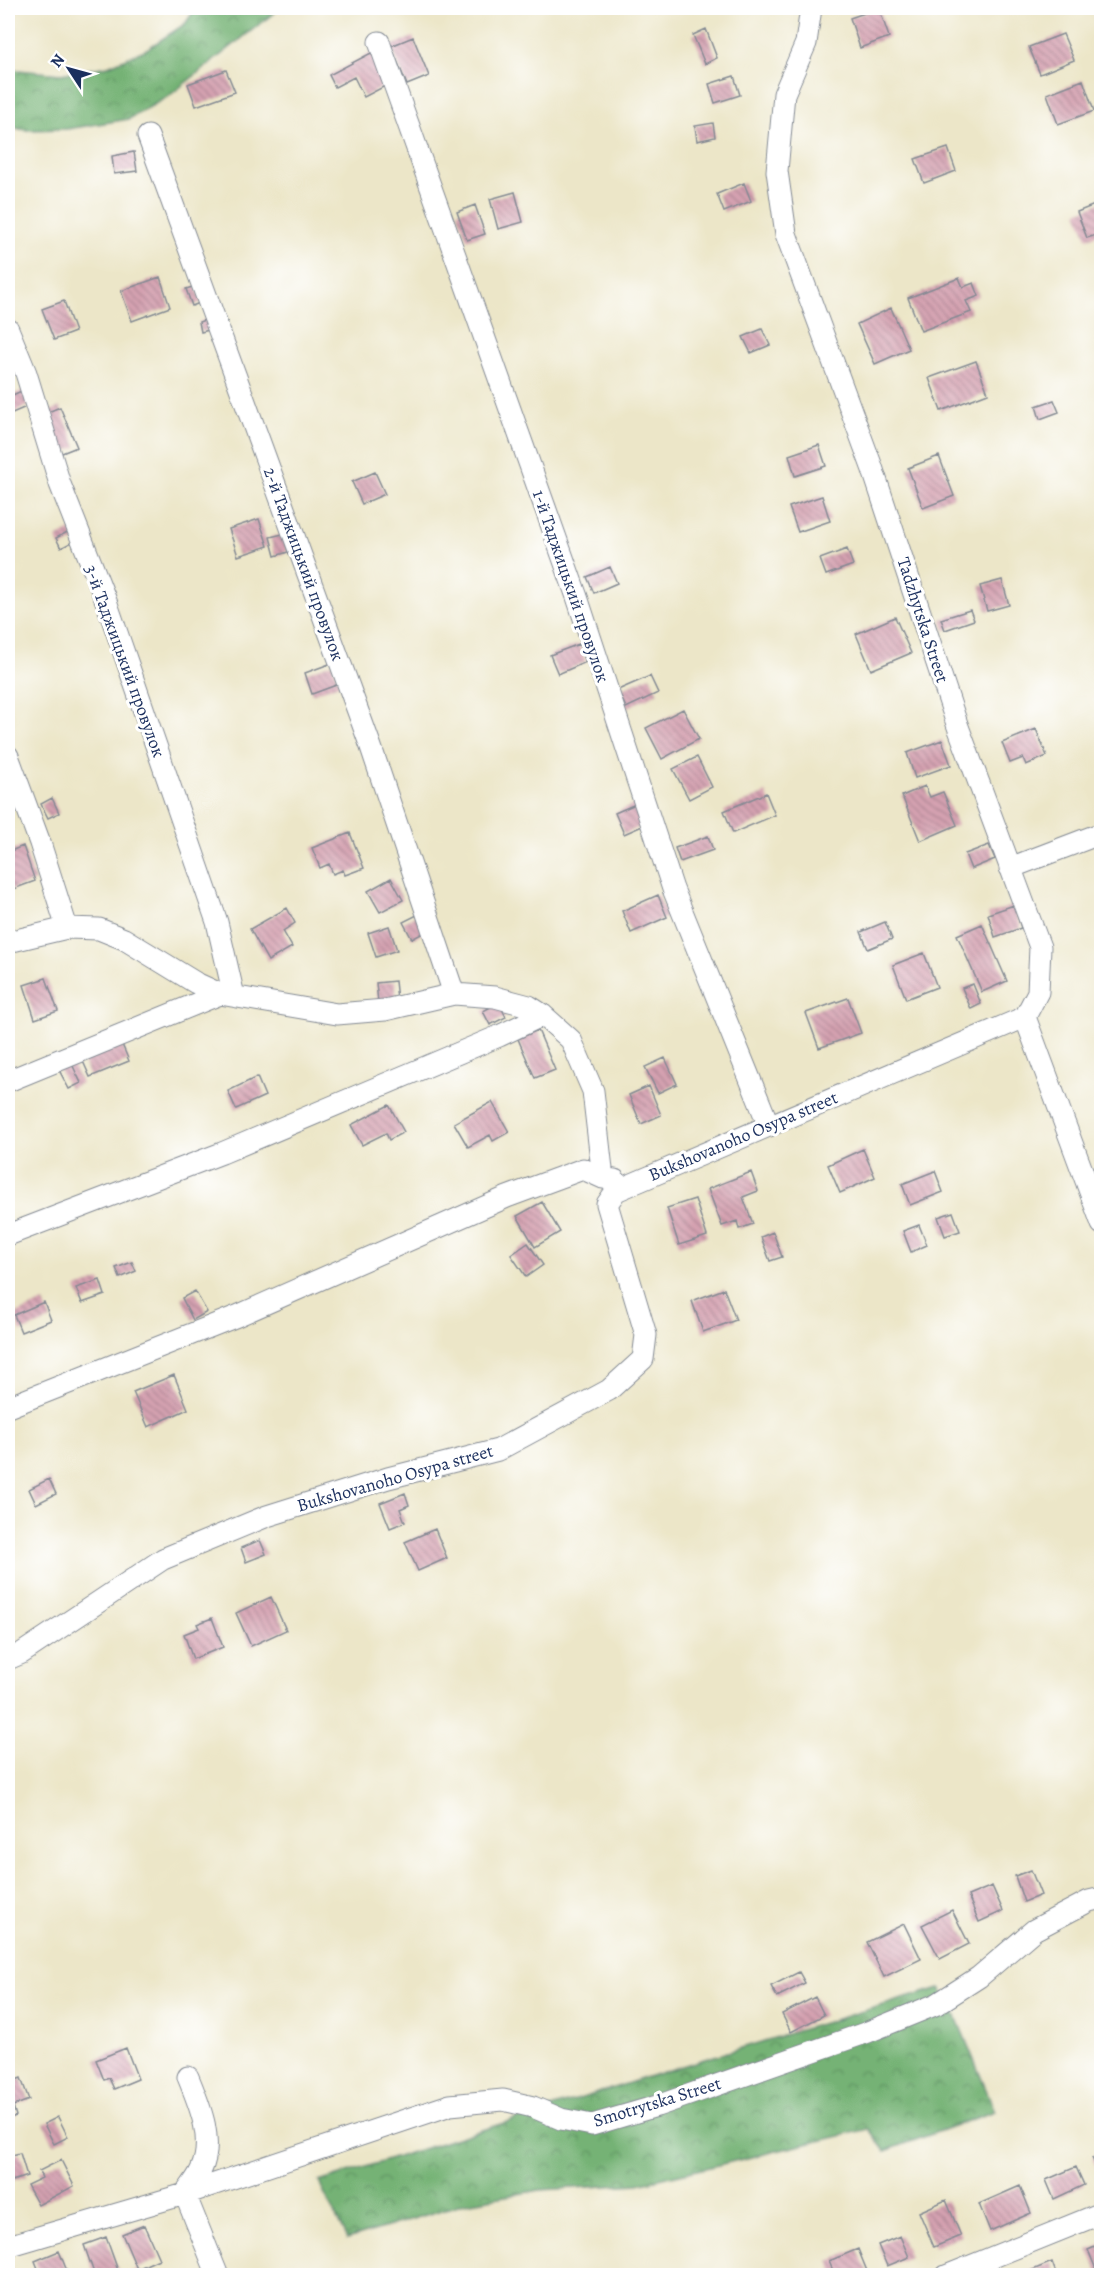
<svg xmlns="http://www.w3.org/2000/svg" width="1109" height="2283" font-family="Alegreya,serif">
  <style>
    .forest { fill: url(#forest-crowns); stroke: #487069; stroke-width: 1.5 }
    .building { fill: url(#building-back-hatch) }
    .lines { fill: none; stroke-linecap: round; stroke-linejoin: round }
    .street-casing { stroke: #848a93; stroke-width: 23 }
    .street { stroke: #fff; stroke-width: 21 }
    .labels { text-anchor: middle; stroke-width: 6; stroke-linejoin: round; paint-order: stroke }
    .street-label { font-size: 18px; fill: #1b2f5e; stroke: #fff }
  </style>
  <defs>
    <pattern id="forest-crowns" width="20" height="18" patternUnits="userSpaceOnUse" patternTransform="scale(1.5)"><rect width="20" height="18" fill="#74b274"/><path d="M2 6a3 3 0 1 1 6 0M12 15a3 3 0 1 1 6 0" fill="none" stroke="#5e9162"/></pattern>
    <pattern id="building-back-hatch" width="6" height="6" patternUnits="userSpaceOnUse" patternTransform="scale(1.5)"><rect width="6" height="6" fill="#d5a2b1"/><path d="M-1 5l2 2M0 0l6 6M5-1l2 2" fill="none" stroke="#ac8493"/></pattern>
  </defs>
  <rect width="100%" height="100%" fill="#fff"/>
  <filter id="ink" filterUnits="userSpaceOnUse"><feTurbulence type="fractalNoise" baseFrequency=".0167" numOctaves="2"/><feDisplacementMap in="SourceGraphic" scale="12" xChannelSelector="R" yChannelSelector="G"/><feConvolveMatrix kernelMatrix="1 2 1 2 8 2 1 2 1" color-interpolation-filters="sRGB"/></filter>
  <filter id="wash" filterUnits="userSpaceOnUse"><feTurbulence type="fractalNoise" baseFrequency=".008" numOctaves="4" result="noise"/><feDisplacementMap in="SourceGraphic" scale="24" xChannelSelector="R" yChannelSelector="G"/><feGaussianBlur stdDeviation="1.35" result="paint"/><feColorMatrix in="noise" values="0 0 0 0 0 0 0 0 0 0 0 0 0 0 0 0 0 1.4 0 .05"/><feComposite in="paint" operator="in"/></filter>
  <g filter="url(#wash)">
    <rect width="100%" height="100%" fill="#ece6c8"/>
    <!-- forest -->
    <path class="forest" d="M196 8H280L169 96 129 119 67 129 26 130 8 127V69L61 74 108 66 147 49 185 24Z
      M940 1988 955 2014 995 2111 885 2151 869 2129 638 2184 540 2190 465 2203 347 2239 319 2182 698 2061Z"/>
    <g id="blocks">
      <!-- building -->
      <path class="building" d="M879 8 889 37 860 48 850 18Z
        M706 29 717 58 705 64 693 35Z
        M1063 34 1074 60 1040 74 1029 47Z
        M413 37 429 76 407 85 391 46Z
        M373 52 389 84 364 97 354 77 335 87 329 75Z
        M226 70 235 92 196 106 188 84Z
        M734 76 740 95 715 103 709 84Z
        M1083 80 1094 111 1058 124 1047 94Z
        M713 123 715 137 697 141 695 126Z
        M948 148 956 171 924 183 915 159Z
        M134 152 137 171 114 174 112 156Z
        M744 183 751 201 724 212 717 194Z
        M515 192 523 222 498 229 490 199Z
        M1102 202V233L1087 238 1077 212Z
        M475 205 485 234 467 240 457 212Z
        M160 277 170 307 132 321 121 291Z
        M959 278 963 287 974 283 979 296 966 301 971 312 921 331 908 298Z
        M196 286 202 302 192 306 186 289Z
        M64 301 75 332 54 340 42 309Z
        M891 308 909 349 875 364 857 324Z
        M210 318 213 329 201 332 199 322Z
        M762 329 770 345 751 353 743 337Z
        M976 361 988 393 941 411 929 378Z
        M26 389 33 404 10 414 8 397Z
        M1054 400 1059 412 1040 419 1036 406Z
        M60 407 77 447 57 455 41 415Z
        M819 445 826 466 795 476 789 455Z
        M939 456 954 496 923 508 908 468Z
        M375 472 385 494 362 504 352 482Z
        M822 496 830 521 798 532 789 507Z
        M259 519 268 546 238 556 229 529Z
        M71 530 76 540 61 548 56 538Z
        M283 534 288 552 275 556 270 537Z
        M847 549 853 565 826 575 820 559Z
        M610 567 617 583 594 593 587 577Z
        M1002 580 1009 605 987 611 980 586Z
        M970 610 974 620 945 630 941 619Z
        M895 617 911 653 871 670 856 634Z
        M579 644 586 662 558 674 550 655Z
        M332 663 339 684 312 694 305 673Z
        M650 676 658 693 626 708 618 690Z
        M683 709 699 739 662 759 646 728Z
        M1036 729 1047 756 1026 765 1023 758 1010 763 1002 743Z
        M942 740 951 765 915 778 907 753Z
        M697 757 712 787 689 799 673 769Z
        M925 786 930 797 943 792 957 825 920 841 902 796Z
        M766 793 775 815 733 833 724 811Z
        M52 798 59 813 48 818 41 804Z
        M640 802 649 823 624 834 615 813Z
        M350 833 364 868 345 875 343 870 333 874 329 864 320 868 312 848Z
        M708 836 713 850 680 862 675 848Z
        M989 845 995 859 971 869 965 854Z
        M23 846 35 881 8 891V852Z
        M391 878 403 900 380 912 368 891Z
        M658 895 667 917 631 933 622 911Z
        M1014 905 1021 928 995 937 988 914Z
        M287 908 295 923 283 931 292 947 268 961 250 929Z
        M421 913 429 930 412 939 403 922Z
        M885 922 892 939 868 949 861 932Z
        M982 924 1007 981 982 992 957 935Z
        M389 926 397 950 376 957 368 933Z
        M924 953 937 987 906 999 893 965Z
        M46 978 58 1011 35 1019 24 985Z
        M395 981 397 1000 378 1002 376 983Z
        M973 984 981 1004 971 1009 962 988Z
        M848 998 861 1033 819 1048 806 1013Z
        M499 1003 506 1017 490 1025 483 1011Z
        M538 1030 555 1070 535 1078 518 1039Z
        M121 1042 129 1061 90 1077 82 1059Z
        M665 1058 677 1084 658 1093 645 1067Z
        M71 1062 81 1083 69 1089 58 1068Z
        M257 1077 265 1096 236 1109 228 1091Z
        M649 1086 661 1115 641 1124 629 1095Z
        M492 1102 509 1132 493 1141 490 1135 468 1147 454 1123Z
        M389 1105 404 1132 389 1140 386 1133 362 1145 351 1125Z
        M863 1149 875 1177 840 1193 828 1165Z
        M935 1171 943 1192 910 1205 902 1184Z
        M751 1172 758 1191 743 1197 753 1224 739 1229 737 1221 722 1226 708 1189Z
        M695 1199 707 1236 679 1245 667 1208Z
        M542 1202 560 1232 535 1247 517 1216Z
        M953 1212 960 1231 945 1236 938 1217Z
        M919 1225 927 1245 911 1252 903 1231Z
        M773 1232 782 1257 770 1261 761 1237Z
        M528 1243 543 1265 526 1277 511 1255Z
        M132 1262 136 1271 120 1278 116 1268Z
        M100 1280 105 1295 82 1303 76 1288Z
        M724 1289 736 1320 703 1332 692 1301Z
        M195 1291 207 1312 193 1320 182 1298Z
        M44 1302 51 1320 21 1332 14 1315Z
        M174 1375 188 1409 148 1427 133 1392Z
        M49 1479 56 1494 36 1504 29 1489Z
        M405 1493 409 1505 400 1509 405 1522 390 1528 380 1503Z
        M435 1529 447 1558 418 1571 405 1542Z
        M260 1540 266 1554 246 1562 241 1548Z
        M271 1597 286 1630 251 1646 236 1613Z
        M212 1618 223 1647 193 1659 184 1634 199 1628 197 1624Z
        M1031 1870 1041 1895 1024 1902 1015 1876Z
        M992 1886 1003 1911 979 1922 968 1896Z
        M952 1910 969 1944 940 1959 922 1925Z
        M904 1924 921 1959 884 1977 867 1942Z
        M799 1972 805 1983 777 1997 771 1986Z
        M815 1997 824 2015 791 2032 782 2014Z
        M126 2048 138 2079 114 2089 109 2078 104 2080 96 2060Z
        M21 2078 29 2100 13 2106 16 2116 8 2119V2083Z
        M58 2117 68 2137 54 2144 44 2124Z
        M20 2153 27 2176 12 2181 8 2166V2156Z
        M1102 2154V2178L1092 2158Z
        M61 2160 74 2186 38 2205 27 2185 42 2178 39 2171Z
        M1076 2167 1084 2185 1054 2199 1046 2180Z
        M1020 2186 1031 2213 990 2231 979 2204Z
        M946 2200 961 2236 934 2247 919 2212Z
        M144 2225 159 2259 137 2269 122 2234Z
        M900 2236 909 2257 887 2266 878 2245Z
        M106 2237 120 2276H95L84 2245Z
        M1102 2244V2273L1098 2274 1088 2250Z
        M858 2249 869 2276H835L829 2261Z
        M59 2251 69 2276H41L35 2261Z
        M1052 2262 1057 2276H1023V2274Z
        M138 2269 141 2276H123Z"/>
    </g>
  </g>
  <g filter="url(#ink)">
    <use href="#blocks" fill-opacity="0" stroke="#848a93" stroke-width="1.5"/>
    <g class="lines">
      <defs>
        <path id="street" d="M811 8 806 43 784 94 777 171 786 234 872 467 957 724 1040 947 1038 992 1025 1017 1102 1224
          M379 42 577 597 673 889 769 1126
          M148 136 371 747 454 994
          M8 329 26 373 60 484 106 601 217 922 234 996
          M8 756 40 843 67 928
          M1010 868 1102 833
          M8 942 67 928 99 929 124 939 196 983 220 994 337 1014 385 1010 454 994 495 997 529 1006 543 1015 571 1040 593 1091 603 1178
          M8 1081 220 994
          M8 1235 222 1153 499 1036 543 1015
          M8 1407 237 1316 507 1197 583 1169 603 1178 615 1180
          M8 1659 22 1653 163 1559 267 1516 388 1478 498 1450 609 1390 643 1359 646 1335 607 1204 616 1191 1025 1017
          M185 2194C190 2187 197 2179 201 2170 215 2140 199 2104 188 2077
          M185 2194 218 2276
          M8 2246 185 2194 450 2105 503 2100 533 2107 561 2119 592 2125 657 2106 868 2032 937 2004 979 1977 1034 1930 1089 1901 1102 1898
          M946 2276 1102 2213"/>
      </defs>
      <!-- street casing -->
      <use href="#street" class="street-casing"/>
      <!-- street -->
      <use href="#street" class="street"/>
    </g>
  </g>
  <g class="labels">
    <!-- street labels -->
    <g class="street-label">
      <text transform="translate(304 564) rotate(70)" y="6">2-й Таджицький провулок</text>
      <text transform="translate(571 586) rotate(71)" y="6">1-й Таджицький провулок</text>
      <text transform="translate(923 620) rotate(72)" y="6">Tadzhytska Street</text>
      <text transform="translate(125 661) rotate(70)" y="6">3-й Таджицький провулок</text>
      <text transform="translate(743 1136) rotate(-23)" y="6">Bukshovanoho Osypa street</text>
      <text transform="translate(395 1478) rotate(-16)" y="6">Bukshovanoho Osypa street</text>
      <text transform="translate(657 2102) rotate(-17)" y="6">Smotrytska Street</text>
    </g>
  </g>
  <!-- margin -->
  <rect width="1109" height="2283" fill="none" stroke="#fff" stroke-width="30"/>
  <!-- north arrow -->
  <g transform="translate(69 69) rotate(306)" stroke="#ffffff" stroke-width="4.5" paint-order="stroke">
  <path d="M0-4.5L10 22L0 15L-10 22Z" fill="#1b2f5e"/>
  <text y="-9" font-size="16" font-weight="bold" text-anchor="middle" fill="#1b2f5e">N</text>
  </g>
</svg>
